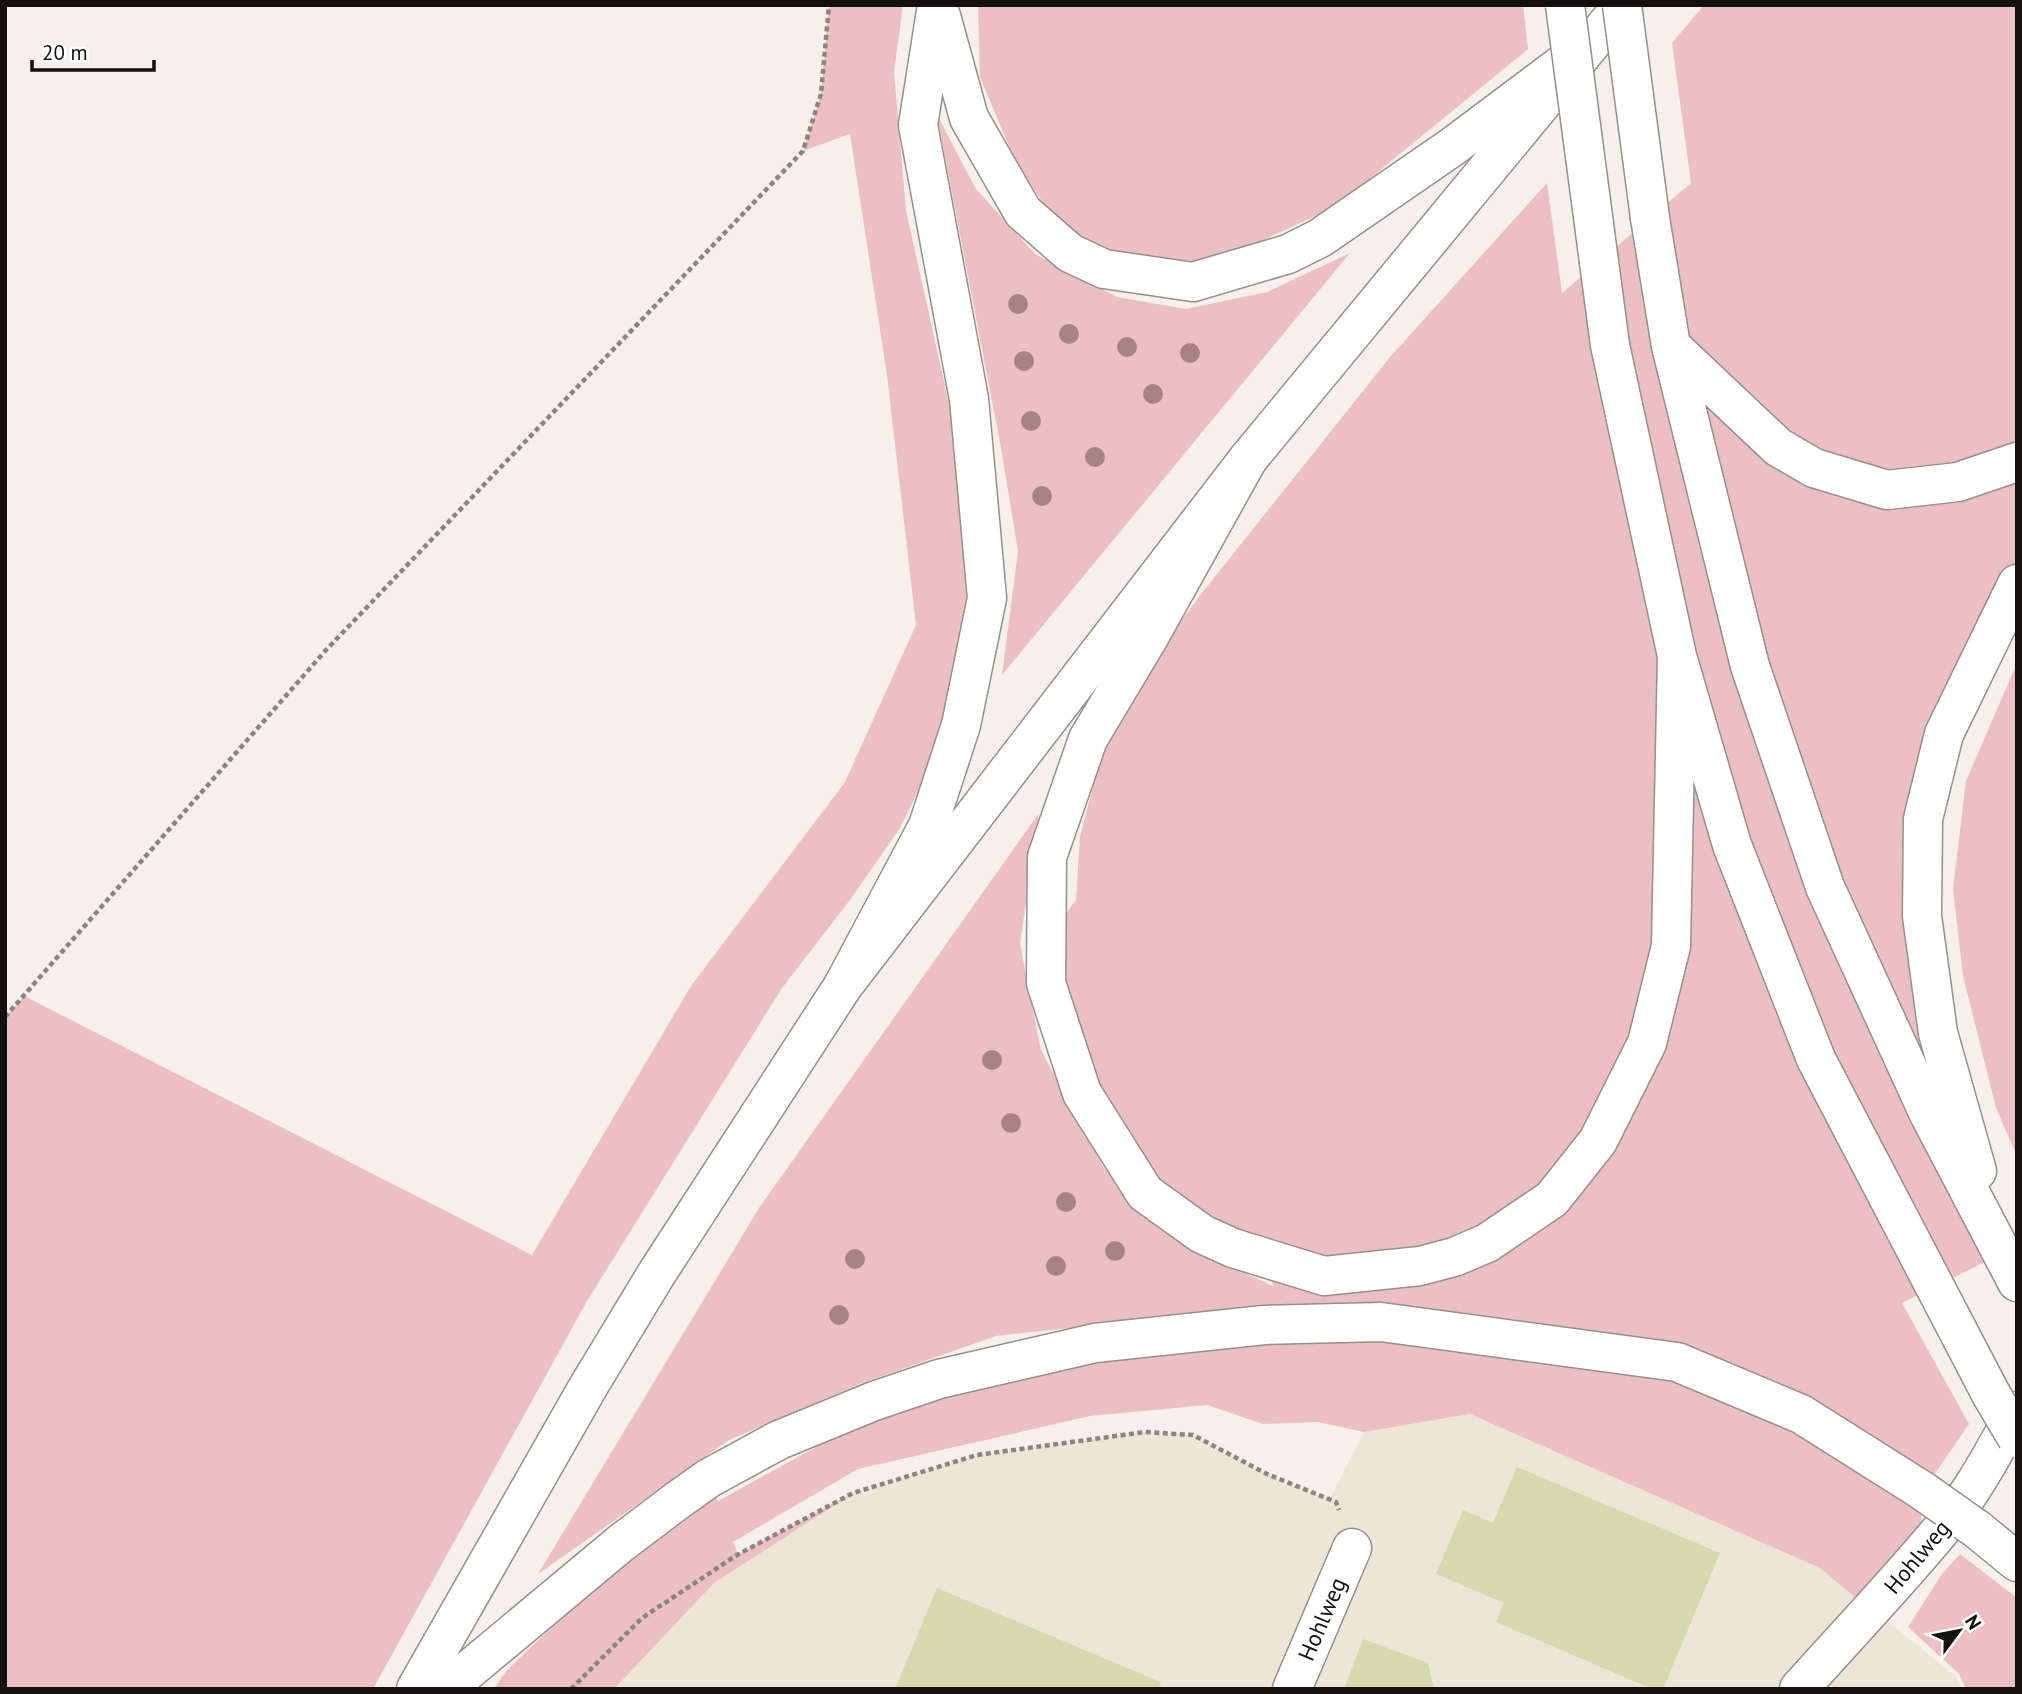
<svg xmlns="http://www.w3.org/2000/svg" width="2022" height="1694" font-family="'PT Sans',sans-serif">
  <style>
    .built { fill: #ede5d6 }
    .green { fill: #ecbfc3 }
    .building { fill: #d4daae }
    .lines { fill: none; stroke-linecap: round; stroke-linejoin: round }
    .minor-casing { stroke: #959089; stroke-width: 41 }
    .major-casing { stroke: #959089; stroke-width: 41 }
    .highway-casing { stroke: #959089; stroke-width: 41 }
    .path { stroke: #898681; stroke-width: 4.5; stroke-dasharray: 5 3.5; stroke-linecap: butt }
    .minor { stroke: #fff; stroke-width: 38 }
    .major { stroke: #fff; stroke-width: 38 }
    .highway { stroke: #fff; stroke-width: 38 }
    .highway-bridge-casing { stroke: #959089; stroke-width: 41; stroke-linecap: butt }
    .highway-bridge { stroke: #fff; stroke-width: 38 }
    .tree { fill: #a78385 }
    .labels { text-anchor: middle; stroke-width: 6; stroke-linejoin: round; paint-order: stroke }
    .street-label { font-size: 23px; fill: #12110e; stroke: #fff }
  </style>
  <rect width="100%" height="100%" fill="#f5f0e9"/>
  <!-- built -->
  <path class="built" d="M1470 1414 1820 1568 1956 1676 1962 1689H571L737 1555 855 1492 977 1455 1145 1432 1193 1435 1267 1474 1330 1499 1364 1432Z"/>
  <!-- green -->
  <path class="green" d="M829 5H903L894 72 906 210 958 445 967 616 939 748 900 828 850 900 782 988 587 1301 373 1689H5V1017L24 996 532 1255 691 986 845 782 916 625 887 375 850 134 803 151 821 94Z
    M978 5H1523L1528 49 1335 207 1228 256 1156 269 1101 250 1050 214 1014 158 980 77Z
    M1704 5H2017V584L1944 734 1922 916 2001 1254 1902 1303 1969 1424 1923 1491 1921 1519 1924 1549 1872 1611 1820 1568 1470 1414 1364 1432 1318 1422 1263 1424 1207 1405 1090 1416 858 1469 733 1542 738 1554 855 1492 714 1583 614 1689H494L506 1671 709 1478 718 1501 871 1417 1278 1305 996 1336 862 1383 729 1440 538 1574 759 1208 1039 813 1020 944 1041 1050 1104 1168 1181 1244 1273 1286 1267 1258 1202 1234 1082 1093 1047 938 1076 900 1080 837 1106 736 1139 678 1202 593 1390 357 1547 183 1562 293 1691 183 1672 43Z
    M937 115 976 189 1035 254 1117 297 1186 309 1267 292 1350 253 1002 675 1018 551 1001 448Z
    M2017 663V1156L1996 1108 1963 976 1953 889 1966 781Z
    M1960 1554 2017 1598V1689H1966L1959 1674 1908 1627 1942 1574Z"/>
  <!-- building -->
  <path class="building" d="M1517 1467 1720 1553 1663 1689H1652L1496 1622 1504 1603 1436 1574 1463 1510 1493 1523Z
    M937 1588 1161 1682 1159 1689H895Z
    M1363 1639 1428 1663 1434 1689H1344Z"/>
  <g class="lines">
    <defs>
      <path id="minor" d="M1292 1689 1352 1548
        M1799 1689C1848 1634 1899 1581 1945 1525 1974 1491 1995 1449 2017 1411"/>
      <path id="major" d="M416 1689 588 1387 657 1273 843 986 1248 459 1623 5"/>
      <path id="highway" d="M941 16 969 118 1023 212 1070 253 1104 269 1193 282 1288 254 1320 238 1452 147 1588 45
        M1650 218 1671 346 1750 666 1825 887 1929 1114 2017 1282
        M1599 262 1610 345 1677 656 1732 845 1816 1059 1991 1394
        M1671 346 1778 447 1814 468 1887 490 1958 482 2017 462
        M1248 459 1149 637 1088 739 1047 857 1046 983 1082 1093 1145 1193 1202 1234 1233 1248 1324 1276 1420 1266 1454 1257 1487 1243 1552 1199 1598 1141 1647 1043 1671 946 1677 656
        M843 986 928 826 961 725 987 598 969 399 918 125 937 5
        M1977 1171 1938 1033 1922 916 1923 819 1944 734 2017 584
        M1978 1530 2017 1562
        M446 1689 621 1543 678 1500 709 1478 779 1440 874 1401 939 1379 1095 1343 1264 1325 1381 1322 1677 1362 1801 1414 1923 1491"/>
    </defs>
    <!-- minor casing -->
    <use href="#minor" class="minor-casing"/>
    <!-- major casing -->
    <use href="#major" class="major-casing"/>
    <!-- highway casing -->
    <use href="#highway" class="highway-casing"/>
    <!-- path -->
    <path class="path" d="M5 1017 326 650 803 151 821 94 829 5
      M571 1689 642 1618 737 1555 853 1493 977 1455 1145 1432 1193 1435 1267 1474 1336 1502 1339 1510"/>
    <!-- minor -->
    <use href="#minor" class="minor"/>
    <!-- major -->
    <use href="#major" class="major"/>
    <!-- highway -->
    <use href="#highway" class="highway"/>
    <defs>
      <path id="highway-bridge" d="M1565 5 1599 262
        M1622 5 1650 218
        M1991 1394 2017 1438
        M1923 1491 1978 1530"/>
    </defs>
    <!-- highway-bridge casing -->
    <use href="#highway-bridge" class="highway-bridge-casing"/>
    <!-- highway-bridge -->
    <use href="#highway-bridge" class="highway-bridge"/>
  </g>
  <!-- trees -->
  <g class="tree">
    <circle cx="1018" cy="304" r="10"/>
    <circle cx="1069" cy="334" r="10"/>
    <circle cx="1127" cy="347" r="10"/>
    <circle cx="1190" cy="353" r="10"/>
    <circle cx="1024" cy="361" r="10"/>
    <circle cx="1153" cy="394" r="10"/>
    <circle cx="1031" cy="421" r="10"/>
    <circle cx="1095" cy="457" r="10"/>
    <circle cx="1042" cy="496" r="10"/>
    <circle cx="992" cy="1060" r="10"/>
    <circle cx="1011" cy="1123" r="10"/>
    <circle cx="1066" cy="1202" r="10"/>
    <circle cx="1115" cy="1251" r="10"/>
    <circle cx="855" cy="1259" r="10"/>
    <circle cx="1056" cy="1266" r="10"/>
    <circle cx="839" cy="1315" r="10"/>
  </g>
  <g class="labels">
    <!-- street labels -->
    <g class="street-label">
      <text transform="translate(1917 1557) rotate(-50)" y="8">Hohlweg</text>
      <text transform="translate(1322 1619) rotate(-67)" y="8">Hohlweg</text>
    </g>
  </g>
  <!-- border -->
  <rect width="2022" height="1694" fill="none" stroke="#12110e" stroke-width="14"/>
  <!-- north arrow -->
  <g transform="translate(1959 1631) rotate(58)" stroke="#ffffff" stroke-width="5" paint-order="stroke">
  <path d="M0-5L12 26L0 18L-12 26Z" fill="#12110e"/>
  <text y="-10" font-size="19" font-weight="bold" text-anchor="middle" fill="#12110e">N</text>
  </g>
  <!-- scale -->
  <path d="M32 60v10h122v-10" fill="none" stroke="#12110e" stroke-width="3.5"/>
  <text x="42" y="60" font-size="21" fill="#12110e" stroke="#ffffff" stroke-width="5" paint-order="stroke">20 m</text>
</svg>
